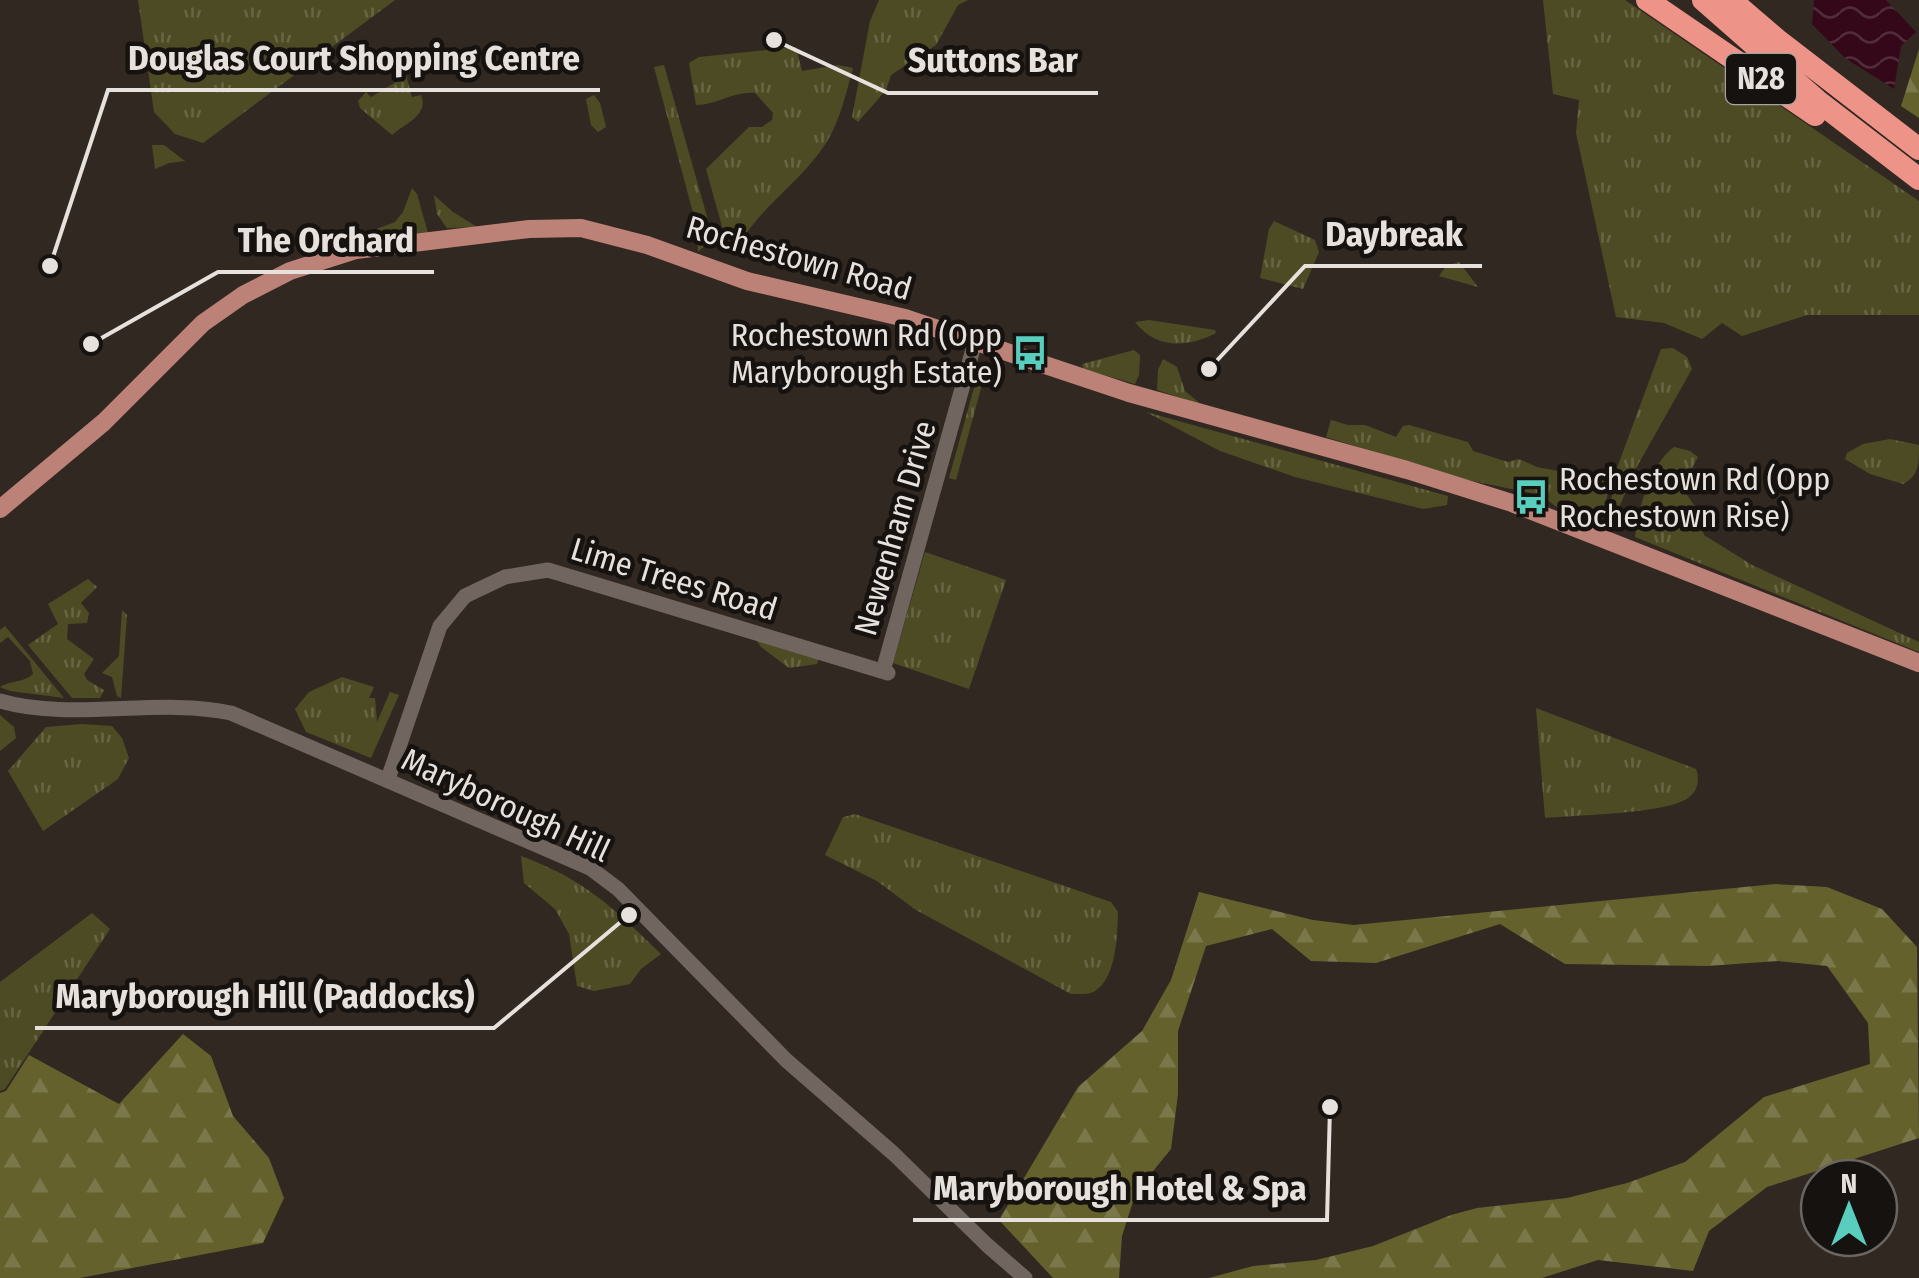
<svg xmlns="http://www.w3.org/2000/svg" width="1919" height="1278" font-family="'Fira Sans Condensed',sans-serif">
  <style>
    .grass { fill: url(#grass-tufts) }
    .forest { fill: url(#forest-firs) }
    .water { fill: url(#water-waves) }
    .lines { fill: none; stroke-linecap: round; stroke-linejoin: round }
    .minor { stroke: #70655f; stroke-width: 15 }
    .major { stroke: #bc8177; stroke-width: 18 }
    .highway { stroke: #ee9387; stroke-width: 22 }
    .labels { text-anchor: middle; stroke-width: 9; stroke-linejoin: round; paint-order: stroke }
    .shield { fill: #16120f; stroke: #a8a39f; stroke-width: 2.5 }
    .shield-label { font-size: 30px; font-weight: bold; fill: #e7e1dd }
    .street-label { font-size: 32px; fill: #e7e1dd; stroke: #16120f }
    .poi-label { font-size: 32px; fill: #e7e1dd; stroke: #16120f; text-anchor: end }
    .leader { fill: none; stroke: #e7e1dd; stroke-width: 4 }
    .callout-dot { fill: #e7e1dd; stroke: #16120f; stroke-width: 4 }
    .callout-label { font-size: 35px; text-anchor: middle; font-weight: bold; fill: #e7e1dd; stroke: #16120f; stroke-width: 9; stroke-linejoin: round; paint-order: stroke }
  </style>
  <defs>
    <pattern id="grass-tufts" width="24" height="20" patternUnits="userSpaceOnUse" patternTransform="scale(2.5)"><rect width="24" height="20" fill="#4d4b24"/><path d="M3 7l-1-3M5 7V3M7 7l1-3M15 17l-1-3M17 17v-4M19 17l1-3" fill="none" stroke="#676543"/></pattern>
    <pattern id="forest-firs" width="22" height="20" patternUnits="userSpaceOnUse" patternTransform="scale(2.5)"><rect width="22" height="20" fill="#64612d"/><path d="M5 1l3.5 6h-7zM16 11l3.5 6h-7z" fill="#7a774b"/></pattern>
    <pattern id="water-waves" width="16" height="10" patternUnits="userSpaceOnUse" patternTransform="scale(2.5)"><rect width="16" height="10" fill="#340819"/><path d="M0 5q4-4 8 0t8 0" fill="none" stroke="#512c3a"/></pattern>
  </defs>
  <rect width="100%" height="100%" fill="#322822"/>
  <!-- grass -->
  <path class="grass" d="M138 0H395L203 143 175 134 154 112Z
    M879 0H968L958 5 936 45 891 75 886 90 858 122 852 117 870 21Z
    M1543 0H1625L1919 201V315H1807L1742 336 1722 323 1702 339 1664 323 1616 317 1576 133 1579 100 1553 94Z
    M796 47 802 71 837 65 853 68C846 93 840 121 826 143 803 179 766 203 743 238L723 230 706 169 749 127H762L772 120 773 113 755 93C733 91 718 105 696 105L689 63 699 57Z
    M664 65 710 227 708 243 698 252 696 224 654 67Z
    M399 66 404 67 412 97 421 95C429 115 406 123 392 135L360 108 358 101 366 92 371 97 399 80Z
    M594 95 600 103 606 127 598 132 591 125 586 99Z
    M152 145H164L185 161 169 163 155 169Z
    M412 188 417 194 428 233 350 239 395 222 403 212Z
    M434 195 453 212 477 227 447 228 437 214Z
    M1274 221 1315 240 1319 252 1303 289 1260 278 1269 229Z
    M1459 262 1478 287 1439 276 1446 266Z
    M1149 320 1215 330 1216 333C1187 348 1156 349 1135 322Z
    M1673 348 1687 357 1692 369 1631 477 1614 476 1661 349Z
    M1134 350 1140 355 1139 375 1135 384 1083 369 1082 364Z
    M1163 359 1177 367 1185 391 1202 405 1157 390 1158 370Z
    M977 377 983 381 956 480 949 478Z
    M1146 412 1448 496 1447 505 1423 509 1295 477 1220 451Z
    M1331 420 1348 425H1365L1396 437 1403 426 1409 425 1468 442 1473 451 1508 462 1519 459 1537 467 1611 481 1600 526 1558 508 1546 499 1531 493 1458 478 1326 437Z
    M1890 439 1919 445C1919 463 1919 476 1903 484L1870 474 1845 459 1847 453 1863 444Z
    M1674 447 1690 451 1698 457 1686 479 1685 492 1698 511 1704 535 1752 565 1919 642V652L1635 537C1638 509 1651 463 1674 447Z
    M1616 481 1630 482 1614 519H1609L1608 510Z
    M925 552 1006 580 969 689 893 663Z
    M88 579 97 587 81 603 89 613 87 623 68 624 67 639 94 659 84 674 87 680 104 690 100 698H72L28 645 58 624 48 604Z
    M122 610 127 615 121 698 117 696 112 677 102 673 119 656Z
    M5 626 64 698 10 691 0 687C11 680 24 683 33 674L30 661 8 637 0 643V630Z
    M755 638 819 658 817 664 789 668 761 647Z
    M342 677 374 687 369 698H375L377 722 390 692 399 695 371 758 306 732 295 709 309 692Z
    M1536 708 1696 769C1700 780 1698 791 1688 798 1667 814 1574 815 1545 818Z
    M0 715 14 727 16 738 0 751Z
    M82 724 112 726 122 738 129 758 118 779 43 831 8 771 46 727Z
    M855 814 1111 902 1118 912C1117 935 1117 977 1095 991 1089 995 1078 994 1071 994L916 910 877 881 825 855 843 817Z
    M521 856C586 880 612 907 661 954L641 969 630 984 594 991 577 986 569 934 555 909 524 883Z
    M92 913 110 929 5 1089 0 1091V982Z"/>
  <!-- forest -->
  <path class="forest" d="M1919 49V118L1901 106Z
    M1775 884 1827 887 1882 909 1917 947 1919 1138 1767 1187 1709 1231 1693 1271 1598 1260 1542 1278H1209L1253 1266 1316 1260 1373 1246 1451 1215 1477 1208 1567 1198 1627 1183 1685 1162 1764 1097 1870 1064 1868 1023 1827 966 1778 961 1707 966 1565 964 1500 924 1376 963 1311 961 1272 929 1206 946 1178 1031V1094L1171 1149 1136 1192 1122 1236 1119 1278H1053L999 1220 1078 1087 1142 1031 1171 980 1199 892 1313 920 1354 925Z
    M183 1034 211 1056 233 1116 269 1158 284 1198 263 1243 80 1278H0V1093L6 1091 29 1055 119 1104Z"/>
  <!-- water -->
  <path class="water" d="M1814 0H1886L1916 32 1901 46 1894 89 1845 58 1812 24Z"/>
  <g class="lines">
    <!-- minor -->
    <path class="minor" d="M883 671 975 342
      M0 701C73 722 157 697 231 713L590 868 618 889 786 1060 894 1154 987 1245 1025 1278
      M388 779 440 626 465 596 505 577 548 570 888 673"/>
    <!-- major -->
    <path class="major" d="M0 509 104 422 203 323 243 295 290 271 356 250 529 229 581 228 647 245 747 281 905 318 1129 393 1407 470 1512 503 1919 663"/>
    <!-- highway -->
    <path class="highway" d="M1647 0 1815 115
      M1703 0 1819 102 1919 179
      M1731 0 1779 41 1919 149"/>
  </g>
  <!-- icons -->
  <defs>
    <symbol id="bus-bare" viewBox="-9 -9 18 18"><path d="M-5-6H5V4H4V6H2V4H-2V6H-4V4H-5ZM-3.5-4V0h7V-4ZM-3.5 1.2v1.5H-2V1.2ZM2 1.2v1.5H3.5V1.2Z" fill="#59cebf" stroke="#16120f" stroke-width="2.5" paint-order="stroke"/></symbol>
  </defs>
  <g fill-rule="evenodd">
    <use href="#bus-bare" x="1005" y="328" width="50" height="50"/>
    <use href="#bus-bare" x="1506" y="472" width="50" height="50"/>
  </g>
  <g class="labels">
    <!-- shield labels -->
    <rect class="shield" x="1726" y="54" width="70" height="50" rx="8"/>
    <g class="shield-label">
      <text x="1761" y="89">N28</text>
    </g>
    <!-- street labels -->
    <g class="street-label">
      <text transform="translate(799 258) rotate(16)" y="11">Rochestown Road</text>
      <text transform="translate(895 528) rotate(-74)" y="11">Newenham Drive</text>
      <text transform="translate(674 579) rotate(17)" y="11">Lime Trees Road</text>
      <text transform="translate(506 805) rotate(25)" y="11">Maryborough Hill</text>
    </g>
    <!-- poi labels -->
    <g class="poi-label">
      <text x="1002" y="346">Rochestown Rd (Opp<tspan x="1002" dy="37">Maryborough Estate)</tspan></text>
      <text x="1559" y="490" text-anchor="start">Rochestown Rd (Opp<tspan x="1559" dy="37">Rochestown Rise)</tspan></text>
    </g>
  </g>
  <!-- callouts -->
  <path class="leader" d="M50 266L108 90H600M774 40L888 93H1098M1209 369L1305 266H1482M91 344L218 272H434M629 915L494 1028H35M1330 1107L1327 1220H913"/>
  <g class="callout-dot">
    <circle cx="50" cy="266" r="10"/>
    <circle cx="774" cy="40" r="10"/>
    <circle cx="1209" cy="369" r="10"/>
    <circle cx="91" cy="344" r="10"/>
    <circle cx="629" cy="915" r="10"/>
    <circle cx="1330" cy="1107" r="10"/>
  </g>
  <g class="callout-label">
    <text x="354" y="70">Douglas Court Shopping Centre</text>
    <text x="993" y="72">Suttons Bar</text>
    <text x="1394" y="246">Daybreak</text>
    <text x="326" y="252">The Orchard</text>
    <text x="265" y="1008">Maryborough Hill (Paddocks)</text>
    <text x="1120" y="1200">Maryborough Hotel &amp; Spa</text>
  </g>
  <!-- north arrow -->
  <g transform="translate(1849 1208)"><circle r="48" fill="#16120f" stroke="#6a6561" stroke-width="2.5"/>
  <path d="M0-8L18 38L0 25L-18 38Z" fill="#59cebf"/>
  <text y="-15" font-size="28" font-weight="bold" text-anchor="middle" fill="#e7e1dd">N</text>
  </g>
</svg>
